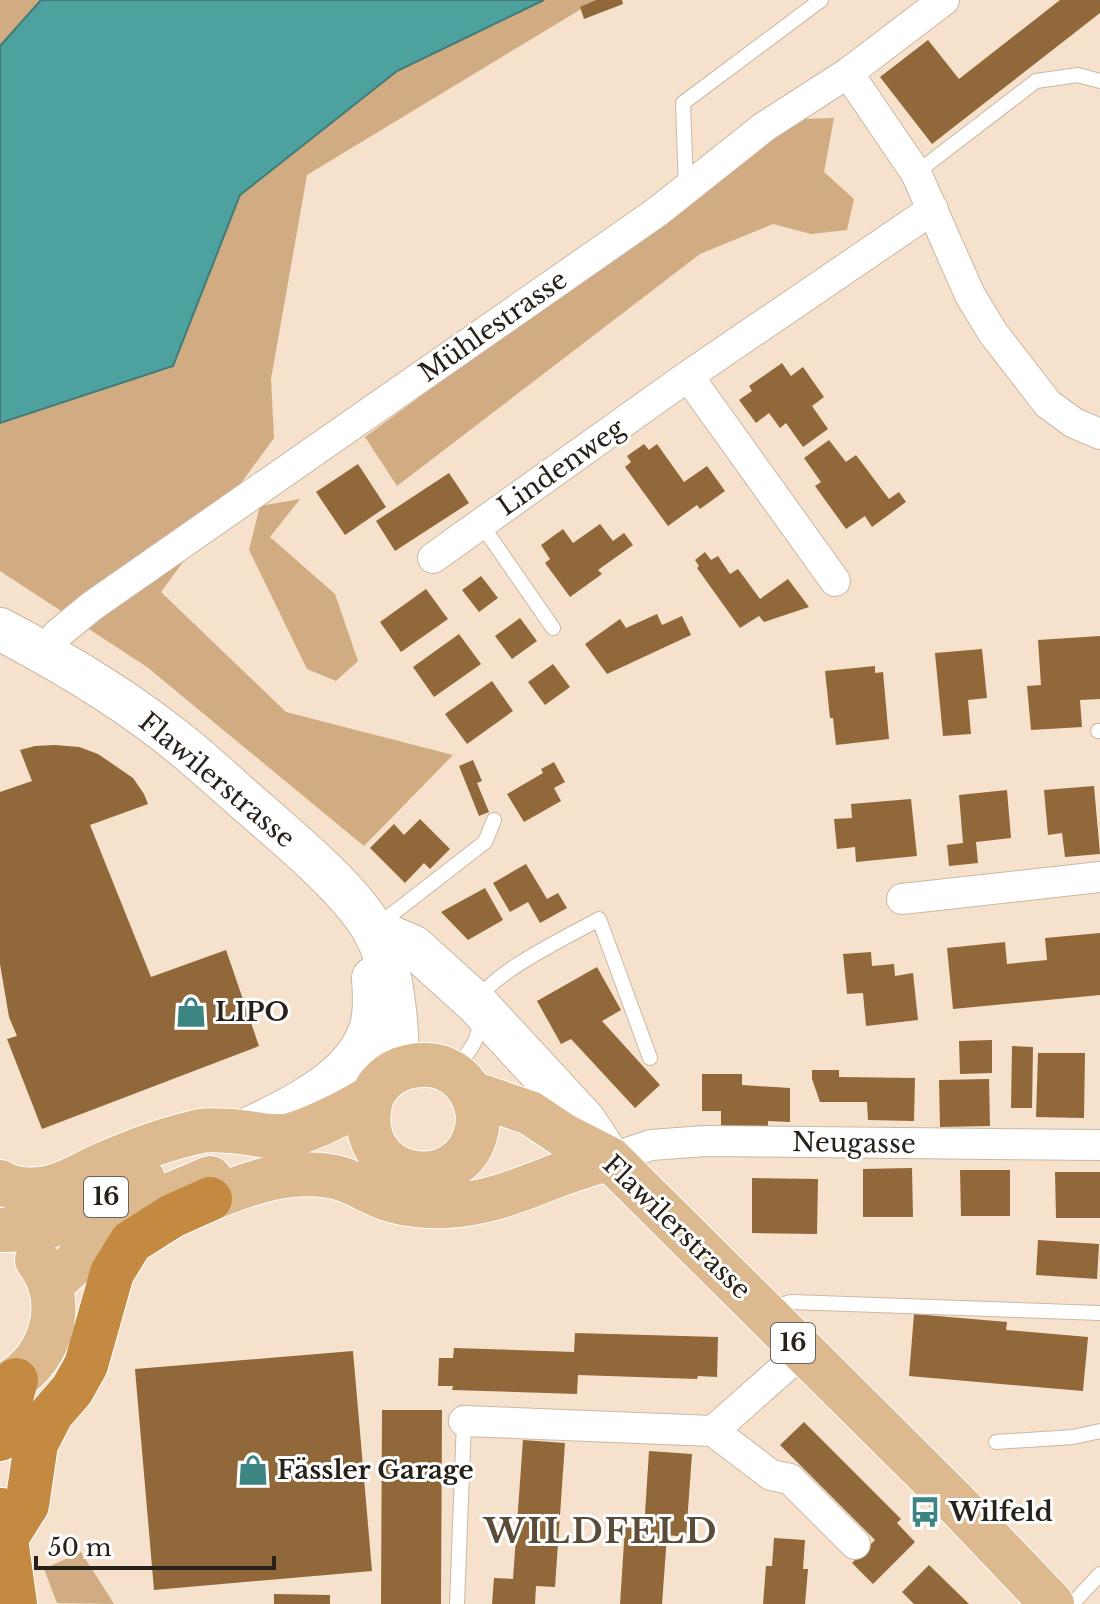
<svg xmlns="http://www.w3.org/2000/svg" width="1100" height="1604" font-family="'Libre Baskerville',serif">
  <style>
    .green { fill: #d1ab81 }
    .water { fill: #4da19f; stroke: #427b77; stroke-width: 2 }
    .building { fill: #906839 }
    .lines { fill: none; stroke-linecap: round; stroke-linejoin: round }
    .lane-casing { stroke: #cbb8a4; stroke-width: 16 }
    .street-casing { stroke: #cbb8a4; stroke-width: 32 }
    .secondary-casing { stroke: #cbb8a4; stroke-width: 44 }
    .primary-casing { stroke: #fff; stroke-width: 46 }
    .highway-casing { stroke: #fff; stroke-width: 46 }
    .lane { stroke: #fff; stroke-width: 14 }
    .street { stroke: #fff; stroke-width: 30 }
    .secondary { stroke: #fff; stroke-width: 42 }
    .primary { stroke: #dcb98e; stroke-width: 44 }
    .highway { stroke: #c58a42; stroke-width: 44 }
    .labels { text-anchor: middle; stroke-width: 6; stroke-linejoin: round; paint-order: stroke }
    .shield { fill: #fff; stroke: #68645e; stroke-width: 2 }
    .shield-label { font-size: 24px; font-weight: bold; fill: #282119 }
    .street-label { font-size: 26px; fill: #282119; stroke: #fff }
    .poi-label { font-size: 26px; font-weight: bold; fill: #282119; stroke: #fff; text-anchor: start }
    .district-label { font-size: 34px; font-weight: bold; letter-spacing: 2px; fill: #5b4b39; stroke: #fff }
  </style>
  <rect width="100%" height="100%" fill="#f5e1cc"/>
  <!-- green -->
  <path class="green" d="M0 0H41L0 46Z
    M544 0H596L307 175 271 379 274 438 161 592 286 712 453 755 364 846 147 667 0 571V423L173 366 240 195 397 71Z
    M834 118 824 172 854 199 847 230 811 234 773 224 700 254 397 486 365 437 801 119Z
    M300 499 270 537 335 594 358 661 336 681 307 669 249 550 260 506Z
    M81 1552 114 1604 57 1603 44 1569Z"/>
  <!-- water -->
  <path class="water" d="M41 0H544L397 71 240 195 173 366 0 423V46Z"/>
  <!-- building -->
  <path class="building" d="M596 0H622L623 4 584 19 580 7Z
    M1060 0H1100V13L932 144 880 77 928 40 959 79Z
    M782 363 791 376 803 367 824 397 812 406 828 429 803 447 786 423 780 428 769 413 756 423 739 400 752 391 749 386Z
    M829 440 846 462 856 455 889 499 899 492 906 502 872 527 865 516 846 529 815 486 821 482 804 458Z
    M644 444 649 450 657 444 684 482 707 466 725 491 700 509 697 505 668 526 625 467 631 462 627 456Z
    M358 464 386 507 345 535 316 492Z
    M449 473 469 503 395 551 376 521Z
    M600 524 613 541 624 533 633 545 598 570 602 574 570 597 545 563 550 559 541 545 563 529 573 543Z
    M705 552 711 560 718 556 730 574 738 569 760 599 788 579 809 607 764 622 759 616 740 628 697 568 699 566 695 560Z
    M481 576 498 598 479 612 462 590Z
    M426 589 448 619 401 652 380 622Z
    M657 614 662 625 682 616 691 635 607 674 585 644 620 619 626 628Z
    M520 618 537 641 512 659 495 636Z
    M459 634 481 664 434 697 413 667Z
    M1100 636V699L1080 700 1082 727 1031 730 1027 686 1041 685 1038 640Z
    M982 649 987 698 968 700 971 734 943 736 935 653Z
    M553 664 570 687 545 705 528 682Z
    M875 666V673L883 672 889 739 836 745 833 718H830L825 671Z
    M492 681 513 711 467 744 445 714Z
    M55 745 79 747 98 754 133 778 144 794 148 804 90 825 151 977 226 950 259 1046 42 1129 7 1039 17 1036 9 1017 0 964V792L32 781 20 750 35 746Z
    M473 760 482 781 477 783 489 812 479 816 459 766Z
    M554 762 565 782 554 788 561 801 524 822 507 794 543 773 541 769Z
    M1094 786 1100 854 1065 857 1062 833 1048 835 1044 790Z
    M1007 790 1011 838 976 842 978 863 949 866 947 845 963 843 959 795Z
    M911 799 917 856 856 862 855 847 837 849 834 819 852 818 851 804Z
    M420 819 450 849 430 869 424 863 405 883 370 848 394 824 404 835Z
    M526 864 547 899 558 893 567 908 540 923 528 902 510 912 493 883Z
    M485 888 503 920 468 940 441 912Z
    M1100 933V995L953 1009 947 948 1005 942 1007 964 1047 960 1045 938Z
    M871 952 872 966 894 964 895 976 913 973 918 1020 866 1026 863 993 847 994 843 954Z
    M597 967 621 1010 602 1021 660 1085 635 1108 571 1039 561 1044 537 1001Z
    M992 1040V1073L960 1074 959 1041Z
    M1012 1046 1033 1047 1032 1108H1011Z
    M1038 1053H1085L1084 1118 1036 1117Z
    M812 1070H839V1077L915 1078 914 1121 868 1120 867 1102H820L812 1079Z
    M702 1074H742V1085L790 1088V1122L768 1121V1126H721V1111H702Z
    M989 1079 990 1126 940 1127 939 1080Z
    M912 1168 913 1217H863V1169Z
    M960 1170H1010V1216H961Z
    M1055 1172H1100V1218H1056Z
    M752 1178 818 1179 817 1234 752 1233Z
    M1038 1240 1099 1244 1097 1279 1036 1275Z
    M914 1314 1007 1322 1006 1330 1088 1337 1083 1391 909 1376Z
    M575 1333 718 1337 717 1377 698 1376 697 1379 578 1375 577 1394 452 1390 453 1386H438L439 1358H453L454 1348 574 1352Z
    M353 1351 372 1571 154 1590 135 1369Z
    M382 1410H442L441 1604H381Z
    M804 1422 901 1519 897 1523 915 1542 873 1584 852 1563 875 1540 780 1445Z
    M523 1440 565 1443 555 1587 536 1586 535 1604H492L494 1578 513 1579Z
    M649 1451 692 1454 686 1537 667 1535 662 1604H620L625 1527 644 1529Z
    M774 1538 805 1540 803 1569H808L805 1604H763L766 1566H772Z
    M929 1565 969 1604H914L902 1592Z
    M274 1594 330 1595V1604H274Z"/>
  <g class="lines">
    <defs>
      <path id="lane" d="M916 173 1036 81 1078 75 1100 81
        M686 188 683 103 821 0
        M481 524 553 628
        M1098 731H1100
        M378 925 485 842 494 820
        M455 1069C465 1056 477 1044 479 1027 479 1019 475 1010 478 1002 488 974 571 935 599 919L650 1058
        M769 1308 791 1302 1100 1313
        M996 1442 1073 1437 1100 1431
        M457 1604 464 1421
        M1072 1604 1100 1574"/>
      <path id="street" d="M848 73 916 173 970 295 993 333 1048 404 1074 423 1100 434
        M688 376 835 581
        M433 558 688 376 933 209
        M42 652 59 633 92 606 657 212 764 127 848 73 944 0
        M902 899 1100 877
        M610 1159 651 1145 705 1141 1100 1145
        M464 1421 713 1431 802 1352
        M713 1431 771 1475 790 1479 855 1544"/>
      <path id="secondary" d="M0 629C61 661 131 703 184 747 211 769 236 793 262 815 295 844 350 890 372 928 394 963 398 1029 398 1070
        M373 929 414 947 477 1004 584 1120 610 1159
        M242 1132C288 1109 360 1079 372 1022 375 1008 374 992 373 978"/>
      <path id="primary" d="M472 1093 530 1113 563 1135 610 1159 952 1499 1052 1604
        M0 1182C13 1190 32 1191 47 1188 64 1185 82 1174 97 1167 128 1153 168 1138 201 1131 210 1129 221 1131 231 1131 248 1132 268 1138 285 1136 305 1133 351 1110 368 1099 374 1095 375 1090 379 1085 391 1070 409 1064 427 1065 445 1065 463 1077 471 1093 477 1103 479 1117 477 1128 464 1201 347 1183 372 1096
        M210 1199C251 1182 291 1168 335 1177 355 1181 372 1195 391 1200 407 1205 430 1207 446 1206 506 1204 553 1171 610 1159
        M0 1230 42 1229 63 1221 143 1179
        M50 1286 116 1224 144 1206 210 1178
        M0 1387C49 1367 71 1304 37 1260"/>
      <path id="highway" d="M0 1439 16 1380
        M2 1510 15 1604
        M6 1538 27 1505 36 1444 52 1413 72 1390 86 1365 112 1273 131 1242 172 1216 210 1199"/>
    </defs>
    <!-- lane casing -->
    <use href="#lane" class="lane-casing"/>
    <!-- street casing -->
    <use href="#street" class="street-casing"/>
    <!-- secondary casing -->
    <use href="#secondary" class="secondary-casing"/>
    <!-- primary casing -->
    <use href="#primary" class="primary-casing"/>
    <!-- highway casing -->
    <use href="#highway" class="highway-casing"/>
    <!-- lane -->
    <use href="#lane" class="lane"/>
    <!-- street -->
    <use href="#street" class="street"/>
    <!-- secondary -->
    <use href="#secondary" class="secondary"/>
    <!-- primary -->
    <use href="#primary" class="primary"/>
    <!-- highway -->
    <use href="#highway" class="highway"/>
  </g>
  <!-- icons -->
  <defs>
    <symbol id="shop-bare" viewBox="-9 -9 18 18"><path d="M-5-2.5h2.3a2.7 3.5 0 0 1 5.4 0H5L5.5 6h-11ZM-1.5-2.5h3a1.5 2.3 0 0 0-3 0Z" fill="#3d8583" stroke="#fff" stroke-width="2.5" paint-order="stroke"/></symbol>
    <symbol id="bus-bare" viewBox="-9 -9 18 18"><path d="M-5-6H5V4H4V6H2V4H-2V6H-4V4H-5ZM-3.5-4V0h7V-4ZM-3.5 1.2v1.5H-2V1.2ZM2 1.2v1.5H3.5V1.2Z" fill="#3d8583" stroke="#fff" stroke-width="2.5" paint-order="stroke"/></symbol>
  </defs>
  <g fill-rule="evenodd">
    <use href="#shop-bare" x="169" y="990" width="44" height="44"/>
    <use href="#shop-bare" x="231" y="1448" width="44" height="44"/>
    <use href="#bus-bare" x="903" y="1490" width="44" height="44"/>
  </g>
  <g class="labels">
    <!-- shield labels -->
    <g class="shield">
      <rect x="84" y="1177" width="44" height="40" rx="6"/>
      <rect x="771" y="1323" width="44" height="40" rx="6"/>
    </g>
    <g class="shield-label">
      <text x="106" y="1205">16</text>
      <text x="793" y="1351">16</text>
    </g>
    <!-- street labels -->
    <g class="street-label">
      <text transform="translate(493 326) rotate(-35)" y="9">Mühlestrasse</text>
      <text transform="translate(561 467) rotate(-35)" y="9">Lindenweg</text>
      <text transform="translate(217 780) rotate(40)" y="9">Flawilerstrasse</text>
      <text transform="translate(854 1143) rotate(1)" y="9">Neugasse</text>
      <text transform="translate(677 1227) rotate(44)" y="9">Flawilerstrasse</text>
    </g>
    <!-- poi labels -->
    <g class="poi-label">
      <text x="215" y="1021">LIPO</text>
      <text x="277" y="1479">Fässler Garage</text>
      <text x="949" y="1521">Wilfeld</text>
    </g>
    <!-- district labels -->
    <g class="district-label">
      <text x="601" y="1543">WILDFELD</text>
    </g>
  </g>
  <!-- scale -->
  <path d="M36 1556v12h238v-12" fill="none" stroke="#282119" stroke-width="4"/>
  <text x="48" y="1556" font-size="24" fill="#282119" stroke="#ffffff" stroke-width="6" paint-order="stroke">50 m</text>
</svg>
